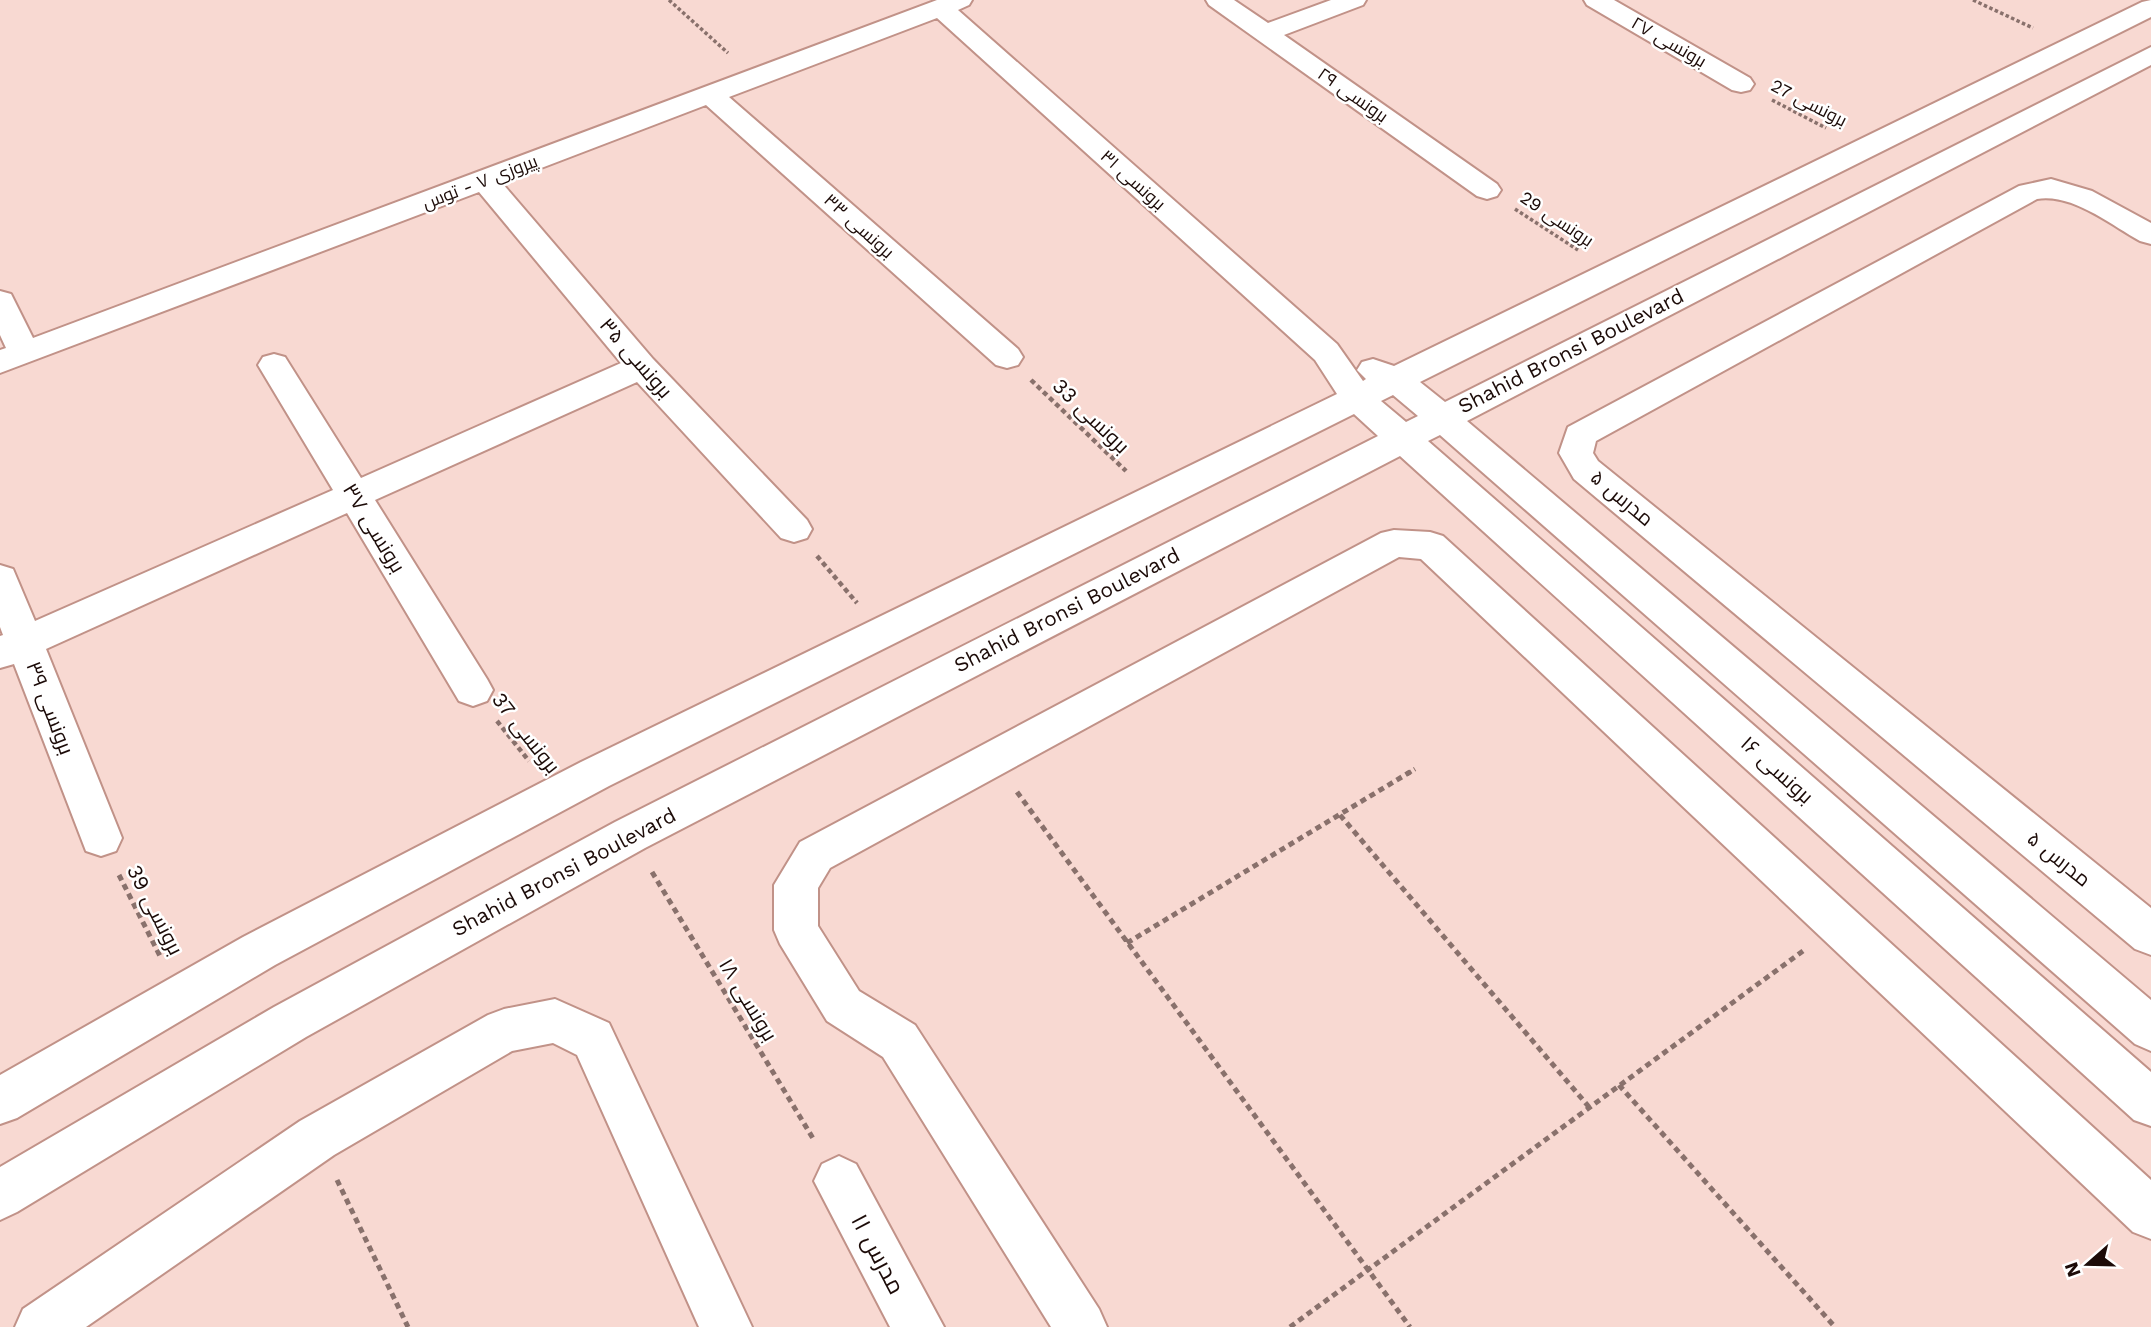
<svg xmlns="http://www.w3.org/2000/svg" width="2151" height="1327" font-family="'Work Sans',Cairo,sans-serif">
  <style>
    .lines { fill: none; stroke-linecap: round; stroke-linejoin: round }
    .minor-casing { stroke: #c19288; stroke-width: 4 }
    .path-far2 { stroke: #89716c; stroke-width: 3.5; stroke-dasharray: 3.5 2.5; stroke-linecap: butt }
    .path-far1 { stroke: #89716c; stroke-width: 4.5; stroke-dasharray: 5 3.5; stroke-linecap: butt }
    .path { stroke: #89716c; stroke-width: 5; stroke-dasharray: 6 4.5; stroke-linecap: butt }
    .minor { fill: #fff; fill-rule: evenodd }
    .labels { text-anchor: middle; stroke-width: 5; stroke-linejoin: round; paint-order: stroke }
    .far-street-label { font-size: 18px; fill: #1c0b08; stroke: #fff }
    .street-label { font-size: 21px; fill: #1c0b08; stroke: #fff }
    .near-street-label { font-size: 24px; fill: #1c0b08; stroke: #fff }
  </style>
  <rect width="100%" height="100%" fill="#f8d9d2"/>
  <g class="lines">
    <defs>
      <path id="minor" d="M937 0H972L969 5 958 10 1337 344 1363 381 1366 379 1357 370 1362 362 1373 359 1394 366 2142 2 2151 0V17L1420 382 1445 402 2151 47V65L1467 421 2151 1000V1051L2135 1044 1440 435 1428 441 2151 1072V1126L2134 1120 1400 456 645 848 306 1037 17 1212 0 1220V1167L274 1007 615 822 1378 436 1354 414 609 786 275 965 17 1118 0 1124V1075L243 937 581 762 1337 394 1315 360 937 18 729 97 1018 349 1023 357 1018 365 1007 368 996 365 706 105 502 183 653 359 807 520 812 529 807 538 794 542 781 538 637 382 375 500 487 679 493 690 487 701 473 706 459 701 347 513 46 649 122 838 116 851 101 856 86 851 14 664 0 668V636L3 635 0 627V565L13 569 35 621 333 490 258 365 263 357 274 354 285 357 361 478 621 363 479 192 0 373V350L6 348 0 335V291L11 294 33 338ZM1393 395 1418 416 1406 422 1381 401Z
        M1206 0H1234L1268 23 1331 0H1366L1363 5 1284 35 1497 184 1501 190 1497 196 1487 199 1477 196 1209 5Z
        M1584 0H1614L1750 78 1754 84 1750 90 1741 92 1732 90 1587 5Z
        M2051 179 2092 191 2151 223V244L2140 241C2111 225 2072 193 2037 199L1596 441 1593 453 1598 461 2151 908V955L2135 949 1574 479 1559 453 1568 427 2019 186Z
        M1394 530 1430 532 1443 536 2151 1180V1239L2133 1232 1421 559 1399 557 830 868 818 888V926L859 991 915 1025 1099 1309 1107 1327H1051L883 1057 827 1021 780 944 774 930V885L800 842 1381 533Z
        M555 999 609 1023 752 1327H699L577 1055 553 1043 512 1051 334 1155 86 1327H15L23 1309 300 1121 488 1015 504 1009Z
        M839 1156 856 1164 944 1327H890L814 1181 822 1164Z"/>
    </defs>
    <!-- minor casing -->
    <use href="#minor" class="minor-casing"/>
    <!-- path-far2 -->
    <path class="path-far2" d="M669 0 728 53
      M1973 0 2033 28
      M1772 100 1826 128
      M1515 209 1578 250"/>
    <!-- path-far1 -->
    <path class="path-far1" d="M1031 380 1126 471
      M817 556 857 603
      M497 721 529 761
      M1407 774 1415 769"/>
    <!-- path -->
    <path class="path" d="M1017 792 1410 1327
      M1340 815 1589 1107
      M652 872 814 1140
      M119 875 161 958
      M1127 943 1410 772
      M1619 1085 1835 1327
      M337 1180 408 1327
      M1290 1327 1803 951"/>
    <!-- minor -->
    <use href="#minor" class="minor"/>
  </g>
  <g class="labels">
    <!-- far-street labels -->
    <g class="far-street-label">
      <text transform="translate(1669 42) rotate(30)" y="6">برونسی ۲۷</text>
      <text transform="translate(1353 95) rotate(35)" y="6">برونسی ۲۹</text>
      <text transform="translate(1809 103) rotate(27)" y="6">برونسی 27</text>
      <text transform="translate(1133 180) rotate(42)" y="6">برونسی ۳۱</text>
      <text transform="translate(480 182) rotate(-21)" y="6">پیروزی ۷ - توس</text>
      <text transform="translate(1557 219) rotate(34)" y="6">برونسی 29</text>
      <text transform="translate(859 226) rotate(42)" y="6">برونسی ۳۳</text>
    </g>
    <!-- street labels -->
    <g class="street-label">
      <text transform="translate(1571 351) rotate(-27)" y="7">Shahid Bronsi Boulevard</text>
      <text transform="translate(636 358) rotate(49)" y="7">برونسی ۳۵</text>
      <text transform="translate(1091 416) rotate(44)" y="7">برونسی 33</text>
      <text transform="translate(1622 498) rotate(40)" y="7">مدرس ۵</text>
      <text transform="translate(374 528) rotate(59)" y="7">برونسی ۳۷</text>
      <text transform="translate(1067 610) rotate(-27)" y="7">Shahid Bronsi Boulevard</text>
      <text transform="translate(50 708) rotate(69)" y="7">برونسی ۳۹</text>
      <text transform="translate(526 733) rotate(52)" y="7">برونسی 37</text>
      <text transform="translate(1777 770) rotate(42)" y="7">برونسی ۱۶</text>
      <text transform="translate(2059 859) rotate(39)" y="7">مدرس ۵</text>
      <text transform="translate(564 872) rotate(-28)" y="7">Shahid Bronsi Boulevard</text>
      <text transform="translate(155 910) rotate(63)" y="7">برونسی 39</text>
      <text transform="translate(748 1000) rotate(59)" y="7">برونسی ۱۸</text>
    </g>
    <!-- near-street labels -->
    <g class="near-street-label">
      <text transform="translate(878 1254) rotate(62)" y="8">مدرس ۱۱</text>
    </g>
  </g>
  <!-- north arrow -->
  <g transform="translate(2088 1264) rotate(250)" stroke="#ffffff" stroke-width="5" paint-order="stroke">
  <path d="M0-5L12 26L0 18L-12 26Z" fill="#1c0b08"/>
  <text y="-10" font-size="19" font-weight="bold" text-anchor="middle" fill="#1c0b08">N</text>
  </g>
</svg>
